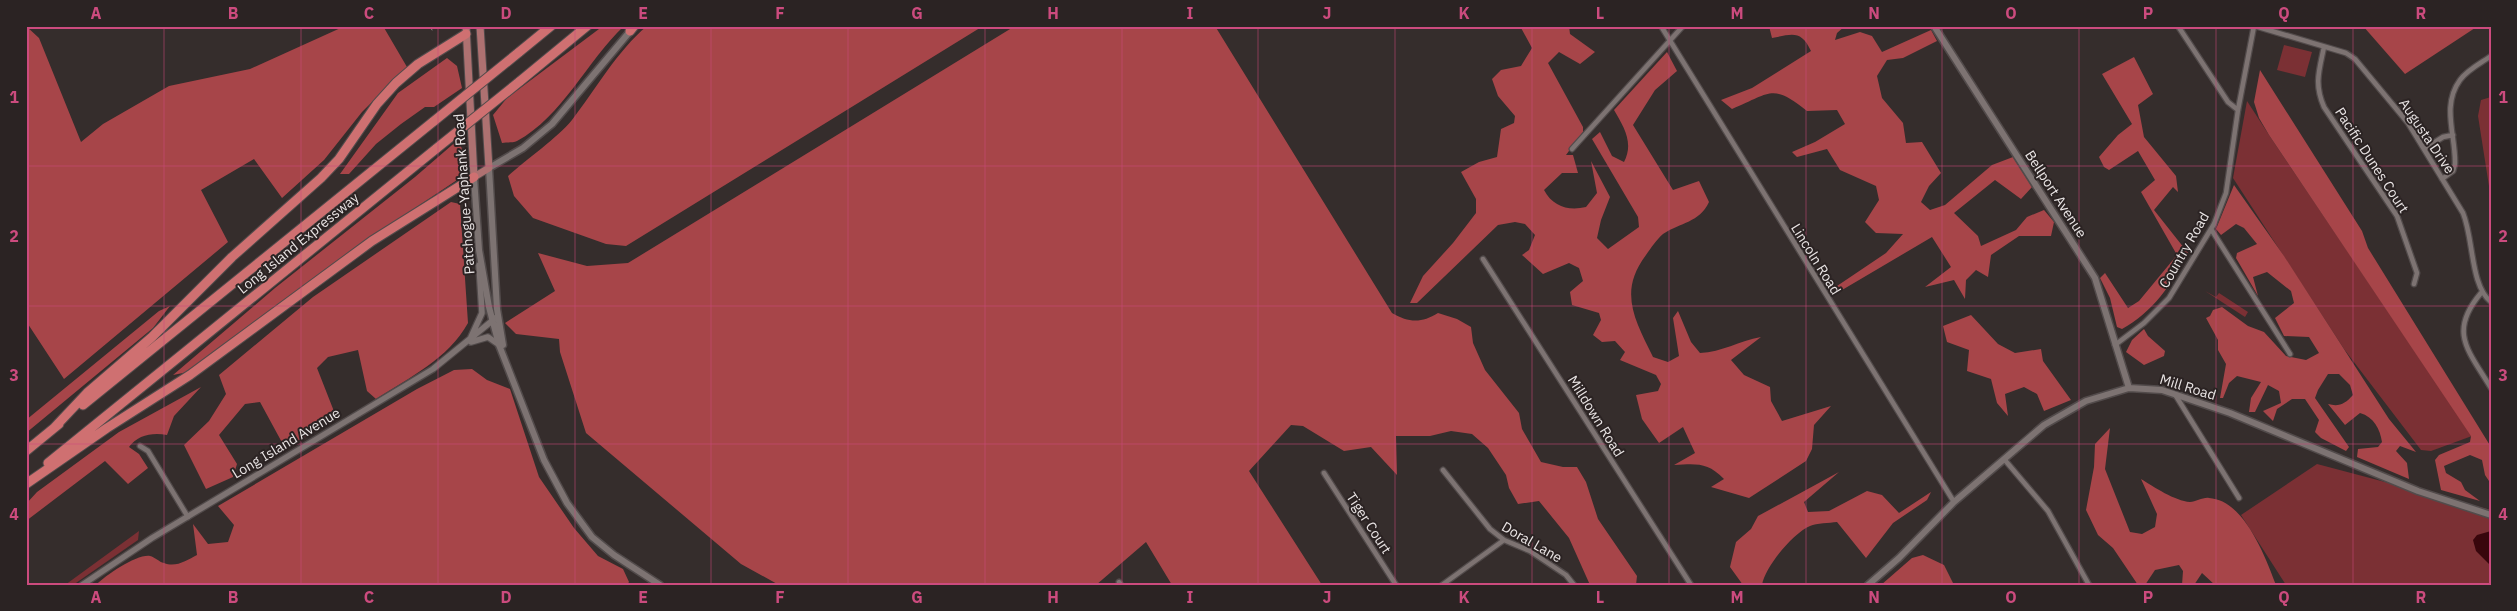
<svg xmlns="http://www.w3.org/2000/svg" width="2517" height="611" font-family="'IBM Plex Sans',sans-serif">
  <style>
    .green { fill: #7b3034 }
    .forest { fill: #a74549 }
    .water { fill: #38060c }
    .lines { fill: none; stroke-linecap: round; stroke-linejoin: round }
    .minor-casing { stroke: #524b4b; stroke-width: 7 }
    .tertiary-casing { stroke: #524b4b; stroke-width: 8 }
    .secondary-casing { stroke: #524b4b; stroke-width: 9 }
    .primary-casing { stroke: #524b4b; stroke-width: 9 }
    .motorway-casing { stroke: #524b4b; stroke-width: 11 }
    .minor { stroke: #7d7372; stroke-width: 4.5 }
    .tertiary { stroke: #7d7372; stroke-width: 5.5 }
    .secondary { stroke: #7d7372; stroke-width: 6 }
    .primary { stroke: #ae7171; stroke-width: 7 }
    .motorway { stroke: #cf7071; stroke-width: 9 }
    .rail { stroke: #8f8988; stroke-width: 1 }
    .motorway-bridge-casing { stroke: #524b4b; stroke-width: 11; stroke-linecap: butt }
    .motorway-bridge { stroke: #cf7071; stroke-width: 9 }
    .grid { fill: none; stroke: #cc4b7e; stroke-width: 1; stroke-opacity: 0.55 }
    .labels { text-anchor: middle; stroke-width: 4; stroke-linejoin: round; paint-order: stroke }
    .street-label { font-size: 14px; fill: #eae5e5; stroke: #2b2323 }
    .neatline { fill: none; stroke: #cc4b7e; stroke-width: 2 }
    .grid-label { font-size: 16px; text-anchor: middle; font-weight: bold; fill: #cc4b7e }
  </style>
  <rect width="100%" height="100%" fill="#352d2c"/>
  <!-- green -->
  <path class="green" d="M2284 45 2312 52 2305 77 2277 70Z
    M2491 97V199L2478 116 2481 100Z
    M2247 101 2269 135 2472 436 2431 451 2421 450 2344 349 2233 178Z
    M2205 291 2216 297 2219 293 2248 312 2245 317Z
    M2317 464 2491 510V585H2286L2241 515Z
    M139 531 138 540 73 585H65Z"/>
  <!-- forest -->
  <path class="forest" d="M26 26 39 38 81 142 103 124 169 86 250 69 345 26H383L407 67 362 112 324 160 282 198 254 159 201 190 228 242 64 379 26 321Z
    M603 26H624C587 61 562 117 517 141 513 143 507 142 502 143L493 115 507 98Z
    M647 26H983L626 246 606 244 533 218 514 196 508 176C527 159 557 138 572 120 596 89 617 51 647 26Z
    M1015 26H1215L1392 313C1409 323 1422 323 1438 313L1457 319 1471 327 1473 343 1485 370 1519 413 1522 429 1541 462 1563 467H1577L1586 482 1598 519 1637 576 1636 585H1590L1569 538 1539 501 1518 504 1509 488 1506 475 1488 448 1472 434 1451 431 1430 436H1396L1397 475 1371 447 1344 451 1303 426 1291 425 1249 471 1322 585H1172L1146 542 1096 585H779L741 564 586 433 560 352 559 339 516 334 505 323 555 291 538 253 587 266 628 263Z
    M1520 26H1569L1570 34 1595 52 1580 64 1559 52 1548 63 1583 127V132L1566 155H1573L1578 173H1562L1544 190C1553 207 1569 211 1586 207L1597 193 1591 161 1610 197 1601 220 1597 238 1608 249 1639 227 1638 217 1592 139 1600 132 1612 156 1624 162C1634 143 1624 127 1614 110L1667 52 1677 71 1655 90 1633 125 1673 190 1699 181 1709 202C1699 223 1681 222 1663 234 1657 239 1651 248 1646 255 1618 292 1635 320 1653 357L1668 362 1679 356 1673 318 1678 311 1691 342 1700 353C1722 352 1739 341 1761 337L1731 360 1744 375 1770 387 1771 401 1782 421 1831 406 1814 425 1812 449 1806 461 1749 498 1711 487 1724 479C1707 462 1697 464 1674 465L1695 453 1683 427 1659 443 1642 419 1636 395 1658 391 1661 384 1656 375 1620 360 1625 352 1615 341 1602 342 1593 335 1601 320 1599 313 1572 305 1570 292 1583 281 1579 268 1569 263 1543 274 1522 255 1529 250 1535 235 1525 224 1515 222 1498 225 1417 303H1410L1423 276 1453 243 1476 213V199L1461 172 1479 162 1497 157 1501 129 1514 123 1515 116 1498 96 1492 79 1501 70 1521 66 1532 48Z
    M1769 26H1845L1837 33 1835 40 1860 32 1872 36 1882 52 1931 30 1937 41 1903 58 1887 60 1877 76 1882 98 1903 123 1906 143 1922 142 1941 173 1929 186 1921 202 1930 210 1945 205 1992 165 2013 157 2032 187 2021 199 1995 180 1954 213 1978 236 1981 246 2016 230 2027 217 2044 210 2054 222 2051 236H2019L1991 255 1988 277 1976 270 1966 280 1965 299 1954 280 1925 287 1951 267 1932 237 1837 293V286L1886 253 1903 234 1876 233 1865 222 1879 200 1876 186 1840 170 1827 149 1797 157 1792 152 1815 142 1845 124 1837 110 1807 111C1772 83 1771 93 1732 109L1721 100 1752 88 1811 51C1801 30 1793 34 1772 38Z
    M2363 26H2478L2405 74Z
    M2134 57 2153 94 2138 105 2144 137 2176 176 2178 192 2173 187 2154 210 2188 253C2172 284 2153 312 2122 329L2117 327 2110 298 2100 278 2105 273 2128 308 2139 301 2177 255 2141 192 2155 180 2138 151 2109 170 2104 167 2099 157 2118 135 2132 124 2102 74Z
    M447 58 457 66 462 88 434 107H425L401 124 376 144 349 174H340L398 93Z
    M2260 70 2362 231 2368 248 2491 447V484L2485 475 2482 460 2470 455 2444 466 2446 473 2461 482 2465 490 2480 501 2441 490 2435 460 2439 455 2470 442 2471 436 2269 135 2259 118 2254 102Z
    M459 139 466 164 457 180 351 251 188 372 173 375 275 288 415 177Z
    M2234 185 2284 256 2389 419 2416 452 2400 446 2396 451 2407 463 2409 479 2357 457 2358 449 2378 447 2382 442C2380 429 2374 417 2360 413L2345 425 2328 404C2339 407 2345 404 2353 395L2350 385 2339 374H2328L2318 390 2315 398 2349 447 2346 451 2321 438 2315 432 2319 420 2305 399H2292L2277 409 2273 421 2263 411 2281 403 2279 391 2268 385 2255 412H2249L2251 398 2261 382 2237 376 2229 383 2223 398H2220L2226 364 2218 350V340L2206 318 2210 316 2213 310 2222 307 2248 326 2264 332 2286 356 2306 360 2319 353 2309 337 2284 336 2275 318 2294 303 2291 291 2267 272 2253 277 2258 296 2236 258 2237 253 2257 244 2244 228 2236 224 2221 235 2216 229Z
    M451 202 460 204 468 323C448 359 410 377 376 399L367 391 358 350 328 357 317 368 337 419 285 448 260 402 245 404 219 435 237 464 233 477 206 489 184 445 209 421 226 394 219 375 313 297Z
    M170 306 153 328 26 433V420L159 311Z
    M1971 315 1998 344 2015 353 2041 349 2043 361 2071 400 2044 411 2037 394 2024 387 2005 394 2008 416 1997 403 1991 379 1967 371 1969 350 1947 342 1943 326Z
    M2144 329 2148 336 2165 351 2164 356 2144 365 2126 352 2132 340Z
    M472 369 487 380 510 389 539 477 574 528 598 556 623 569 629 582 627 585H96C106 575 137 554 150 556 155 557 159 562 164 563 176 568 187 560 197 555L193 524 208 544 228 542 234 525 218 506 417 389 454 370Z
    M201 387 174 416 167 435C153 432 137 435 129 447L139 454 148 468 128 484 105 461 26 521V504L37 492 119 432Z
    M2110 428 2105 469 2130 532 2142 534 2155 527 2157 514 2141 479C2154 487 2175 501 2190 502 2196 502 2203 497 2209 498 2244 500 2265 556 2276 585H2215L2202 573 2194 585H2182L2183 571 2179 565 2155 570 2145 585H2138L2113 548 2098 535 2086 510 2094 467 2095 444Z
    M1839 472 1804 502 1808 512 1829 511 1867 491 1882 495 1899 513 1931 492 1927 500 1893 523 1866 558 1837 522C1829 523 1817 523 1810 526 1793 533 1765 567 1762 585H1743L1730 567 1736 542 1751 529 1758 516Z
    M1923 555 1944 565 1954 585H1881L1912 558Z"/>
  <!-- water -->
  <path class="water" d="M2491 531V566L2476 551 2473 540 2477 535Z"/>
  <g class="lines">
    <defs>
      <path id="minor" d="M1661 26 1954 502
        M2178 26 2228 102 2238 110
        M2255 26 2346 53 2355 59 2408 123 2463 213C2474 240 2470 285 2491 302
        M2324 47C2319 71 2314 84 2324 107L2397 216 2417 273 2414 284
        M1572 149 1683 26
        M2424 149 2443 137 2453 135
        M2442 179 2453 171 2455 164C2456 136 2441 106 2460 80 2467 70 2481 63 2491 56
        M2211 229 2290 354
        M1483 259 1691 585
        M2481 293C2448 332 2468 350 2491 388
        M2115 345 2144 323 2169 298 2214 224 2226 193 2238 110 2254 26
        M2176 396 2239 498
        M140 446 148 451 188 517
        M2004 459 2048 511 2089 585
        M1443 470 1490 529 1504 540 1530 551 1566 575 1574 585
        M1324 473 1396 585
        M1119 582 1121 585
        M1442 585 1504 540"/>
      <path id="tertiary" d="M471 337 482 313 479 265
        M471 342 488 337 498 344
        M82 585 152 538 433 369 498 316"/>
      <path id="secondary" d="M1934 26 2095 278 2129 388
        M474 177 479 250 489 307 499 345 544 460 567 503 592 537 614 555 660 585
        M503 345 497 309 489 168 523 148 552 124 632 29
        M1868 585 1899 558 1954 502 2044 425 2086 401 2129 388 2162 390 2230 413 2418 491 2491 515"/>
      <path id="primary" d="M466 26 474 177 489 168 480 26"/>
      <path id="motorway" d="M630 31 634 26
        M518 53 551 26
        M519 82 587 26
        M83 405 434 121
        M54 428 87 393 152 337 232 257 321 178 339 159 377 104 396 83 418 64 466 34
        M26 451 59 424
        M48 463 437 148
        M26 484 107 428 190 375 372 241 474 177"/>
    </defs>
    <!-- minor casing -->
    <use href="#minor" class="minor-casing"/>
    <!-- tertiary casing -->
    <use href="#tertiary" class="tertiary-casing"/>
    <!-- secondary casing -->
    <use href="#secondary" class="secondary-casing"/>
    <!-- primary casing -->
    <use href="#primary" class="primary-casing"/>
    <!-- motorway casing -->
    <use href="#motorway" class="motorway-casing"/>
    <!-- minor -->
    <use href="#minor" class="minor"/>
    <!-- tertiary -->
    <use href="#tertiary" class="tertiary"/>
    <!-- secondary -->
    <use href="#secondary" class="secondary"/>
    <!-- primary -->
    <use href="#primary" class="primary"/>
    <!-- motorway -->
    <use href="#motorway" class="motorway"/>
    <!-- rail -->
    <path class="rail" d="M430 26 432 30"/>
    <defs>
      <path id="motorway-bridge" d="M434 121 518 53
        M437 148 519 82"/>
    </defs>
    <!-- motorway-bridge casing -->
    <use href="#motorway-bridge" class="motorway-bridge-casing"/>
    <!-- motorway-bridge -->
    <use href="#motorway-bridge" class="motorway-bridge"/>
  </g>
  <!-- grid -->
  <path class="grid" d="M164 26V585M301 26V585M438 26V585M575 26V585M711 26V585M848 26V585M985 26V585M1122 26V585M1258 26V585M1395 26V585M1532 26V585M1669 26V585M1806 26V585M1942 26V585M2079 26V585M2216 26V585M2353 26V585M26 166H2491M26 306H2491M26 444H2491"/>
  <g class="labels">
    <!-- street labels -->
    <g class="street-label">
      <text transform="translate(2427 136) rotate(56)" y="5">Augusta Drive</text>
      <text transform="translate(2372 160) rotate(57)" y="5">Pacific Dunes Court</text>
      <text transform="translate(464 194) rotate(-94)" y="5">Patchogue-Yaphank Road</text>
      <text transform="translate(2056 194) rotate(57)" y="5">Bellport Avenue</text>
      <text transform="translate(298 243) rotate(-39)" y="5">Long Island Expressway</text>
      <text transform="translate(2184 250) rotate(-60)" y="5">Country Road</text>
      <text transform="translate(1816 259) rotate(58)" y="5">Lincoln Road</text>
      <text transform="translate(2188 387) rotate(17)" y="5">Mill Road</text>
      <text transform="translate(1596 416) rotate(58)" y="5">Milldown Road</text>
      <text transform="translate(286 443) rotate(-31)" y="5">Long Island Avenue</text>
      <text transform="translate(1369 523) rotate(57)" y="5">Tiger Court</text>
      <text transform="translate(1532 542) rotate(30)" y="5">Doral Lane</text>
    </g>
  </g>
  <!-- border -->
  <rect width="2517" height="611" fill="none" stroke="#2b2323" stroke-width="55"/>
  <rect x="28" y="28" width="2462" height="556" class="neatline"/>
  <g class="grid-label">
    <text x="96" y="19">A</text>
    <text x="233" y="19">B</text>
    <text x="369" y="19">C</text>
    <text x="506" y="19">D</text>
    <text x="643" y="19">E</text>
    <text x="780" y="19">F</text>
    <text x="917" y="19">G</text>
    <text x="1053" y="19">H</text>
    <text x="1190" y="19">I</text>
    <text x="1327" y="19">J</text>
    <text x="1464" y="19">K</text>
    <text x="1600" y="19">L</text>
    <text x="1737" y="19">M</text>
    <text x="1874" y="19">N</text>
    <text x="2011" y="19">O</text>
    <text x="2148" y="19">P</text>
    <text x="2284" y="19">Q</text>
    <text x="2421" y="19">R</text>
    <text x="14" y="103">1</text>
    <text x="2503" y="103">1</text>
    <text x="14" y="242">2</text>
    <text x="2503" y="242">2</text>
    <text x="14" y="381">3</text>
    <text x="2503" y="381">3</text>
    <text x="14" y="520">4</text>
    <text x="2503" y="520">4</text>
    <text x="96" y="603">A</text>
    <text x="233" y="603">B</text>
    <text x="369" y="603">C</text>
    <text x="506" y="603">D</text>
    <text x="643" y="603">E</text>
    <text x="780" y="603">F</text>
    <text x="917" y="603">G</text>
    <text x="1053" y="603">H</text>
    <text x="1190" y="603">I</text>
    <text x="1327" y="603">J</text>
    <text x="1464" y="603">K</text>
    <text x="1600" y="603">L</text>
    <text x="1737" y="603">M</text>
    <text x="1874" y="603">N</text>
    <text x="2011" y="603">O</text>
    <text x="2148" y="603">P</text>
    <text x="2284" y="603">Q</text>
    <text x="2421" y="603">R</text>
  </g>
</svg>
